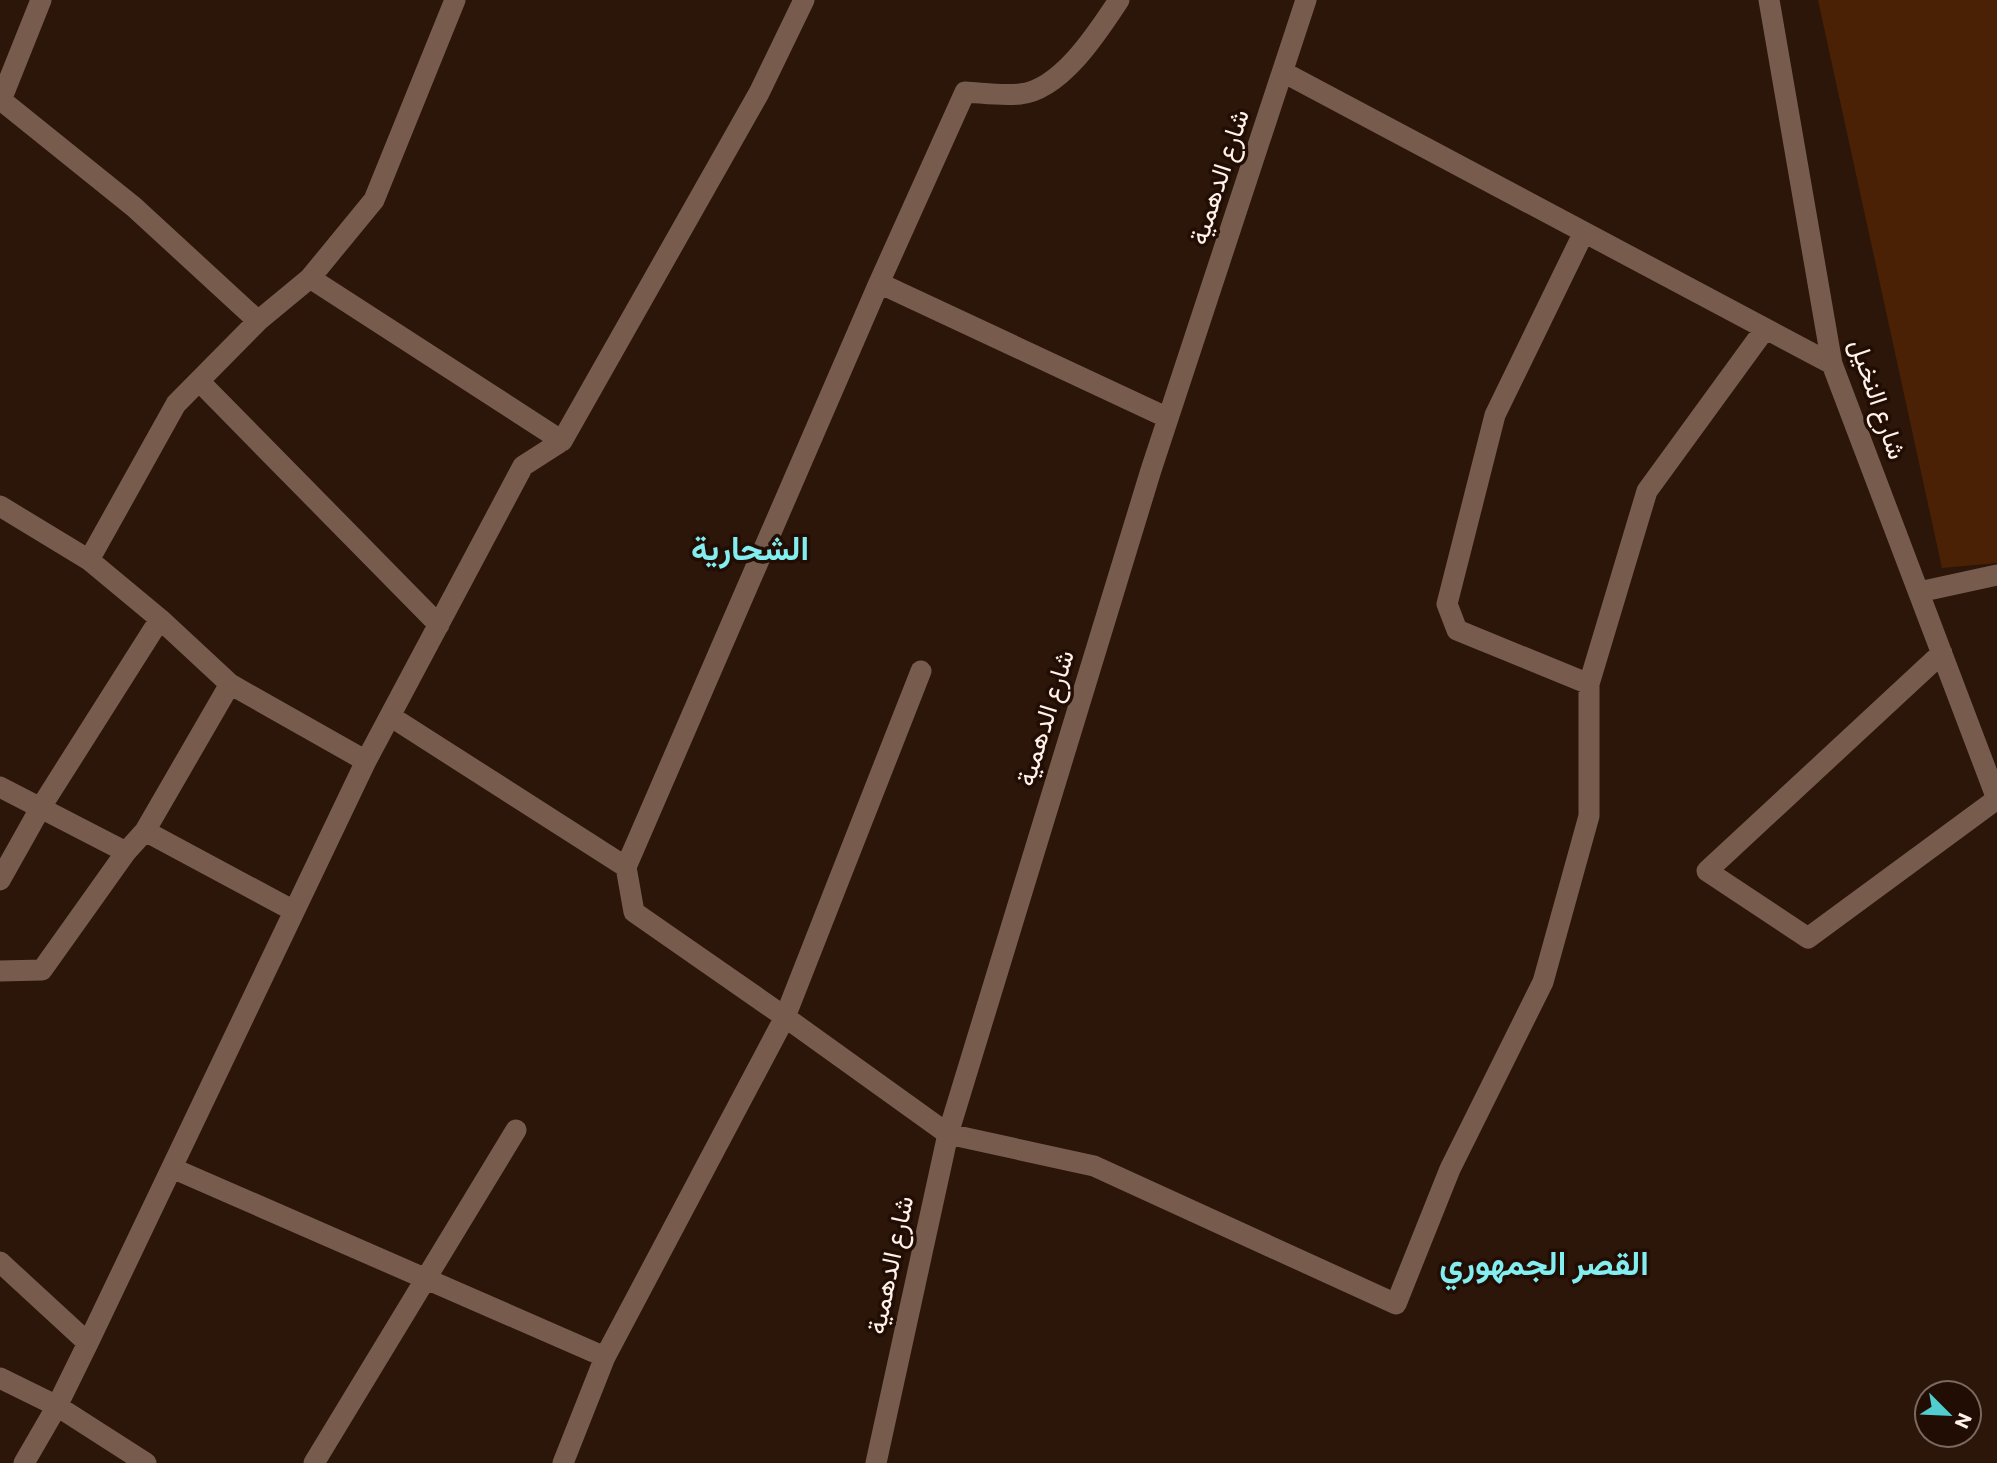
<svg xmlns="http://www.w3.org/2000/svg" width="1997" height="1463" font-family="Commissioner,Vazirmatn,sans-serif">
  <style>
    .green { fill: #4a2105 }
    .lines { fill: none; stroke-linecap: round; stroke-linejoin: round }
    .minor { stroke: #775c4e; stroke-width: 21 }
    .labels { text-anchor: middle; stroke-width: 7; stroke-linejoin: round; paint-order: stroke }
    .street-label { font-size: 26px; fill: #fff2eb; stroke: #210d03 }
    .district-label { font-size: 33px; font-weight: bold; fill: #82eef0; stroke: #210d03 }
  </style>
  <rect width="100%" height="100%" fill="#2b1609"/>
  <!-- green -->
  <path class="green" d="M1818 0H1997V563L1942 568Z"/>
  <g class="lines">
    <!-- minor -->
    <path class="minor" d="M41 0 1 100 134 207 258 321
      M1769 0 1832 364 1997 799
      M1283 72 1832 364
      M1584 232 1495 415 1447 604 1457 630 1589 684
      M310 278 374 200 455 0
      M879 283 965 92C983 93 1002 96 1020 94 1061 90 1098 32 1119 0
      M199 381 439 625
      M0 506 89 560 160 619 230 684 366 761
      M89 560 176 404 258 321 310 278 562 441
      M1919 592 1997 575
      M1942 653 1707 871 1808 938 1997 799
      M390 716 626 867 879 283 1168 418
      M0 787 126 852
      M145 831 294 911
      M626 867 634 912 785 1017 921 671
      M0 880 41 807 160 619
      M0 971 42 970 126 852 145 831 230 684
      M172 1168 605 1357
      M0 1262 88 1343
      M0 1378 57 1406 146 1463
      M24 1463 57 1406 88 1343 366 761 523 466 562 441 759 93 804 0
      M314 1463 516 1130
      M563 1463 605 1357 785 1017 948 1134 1094 1166 1396 1304 1450 1169 1543 982 1589 816V684L1647 491 1765 329
      M876 1463 948 1134 1151 470 1306 0"/>
  </g>
  <g class="labels">
    <!-- street labels -->
    <g class="street-label">
      <text transform="translate(1219 177) rotate(-72)" y="9">شارع الدهمية</text>
      <text transform="translate(1878 399) rotate(71)" y="9">شارع النخيل</text>
      <text transform="translate(1045 718) rotate(-73)" y="9">شارع الدهمية</text>
      <text transform="translate(890 1265) rotate(-78)" y="9">شارع الدهمية</text>
    </g>
    <!-- district labels -->
    <g class="district-label">
      <text x="750" y="560">الشحارية</text>
      <text x="1544" y="1275">القصر الجمهوري</text>
    </g>
  </g>
  <!-- north arrow -->
  <g transform="translate(1948 1414) rotate(114)"><circle r="33" fill="#210d03" stroke="#7a6960" stroke-width="2"/>
  <path d="M0-5L12 26L0 18L-12 26Z" fill="#52cdcf"/>
  <text y="-10" font-size="19" font-weight="bold" text-anchor="middle" fill="#fff2eb">N</text>
  </g>
</svg>
